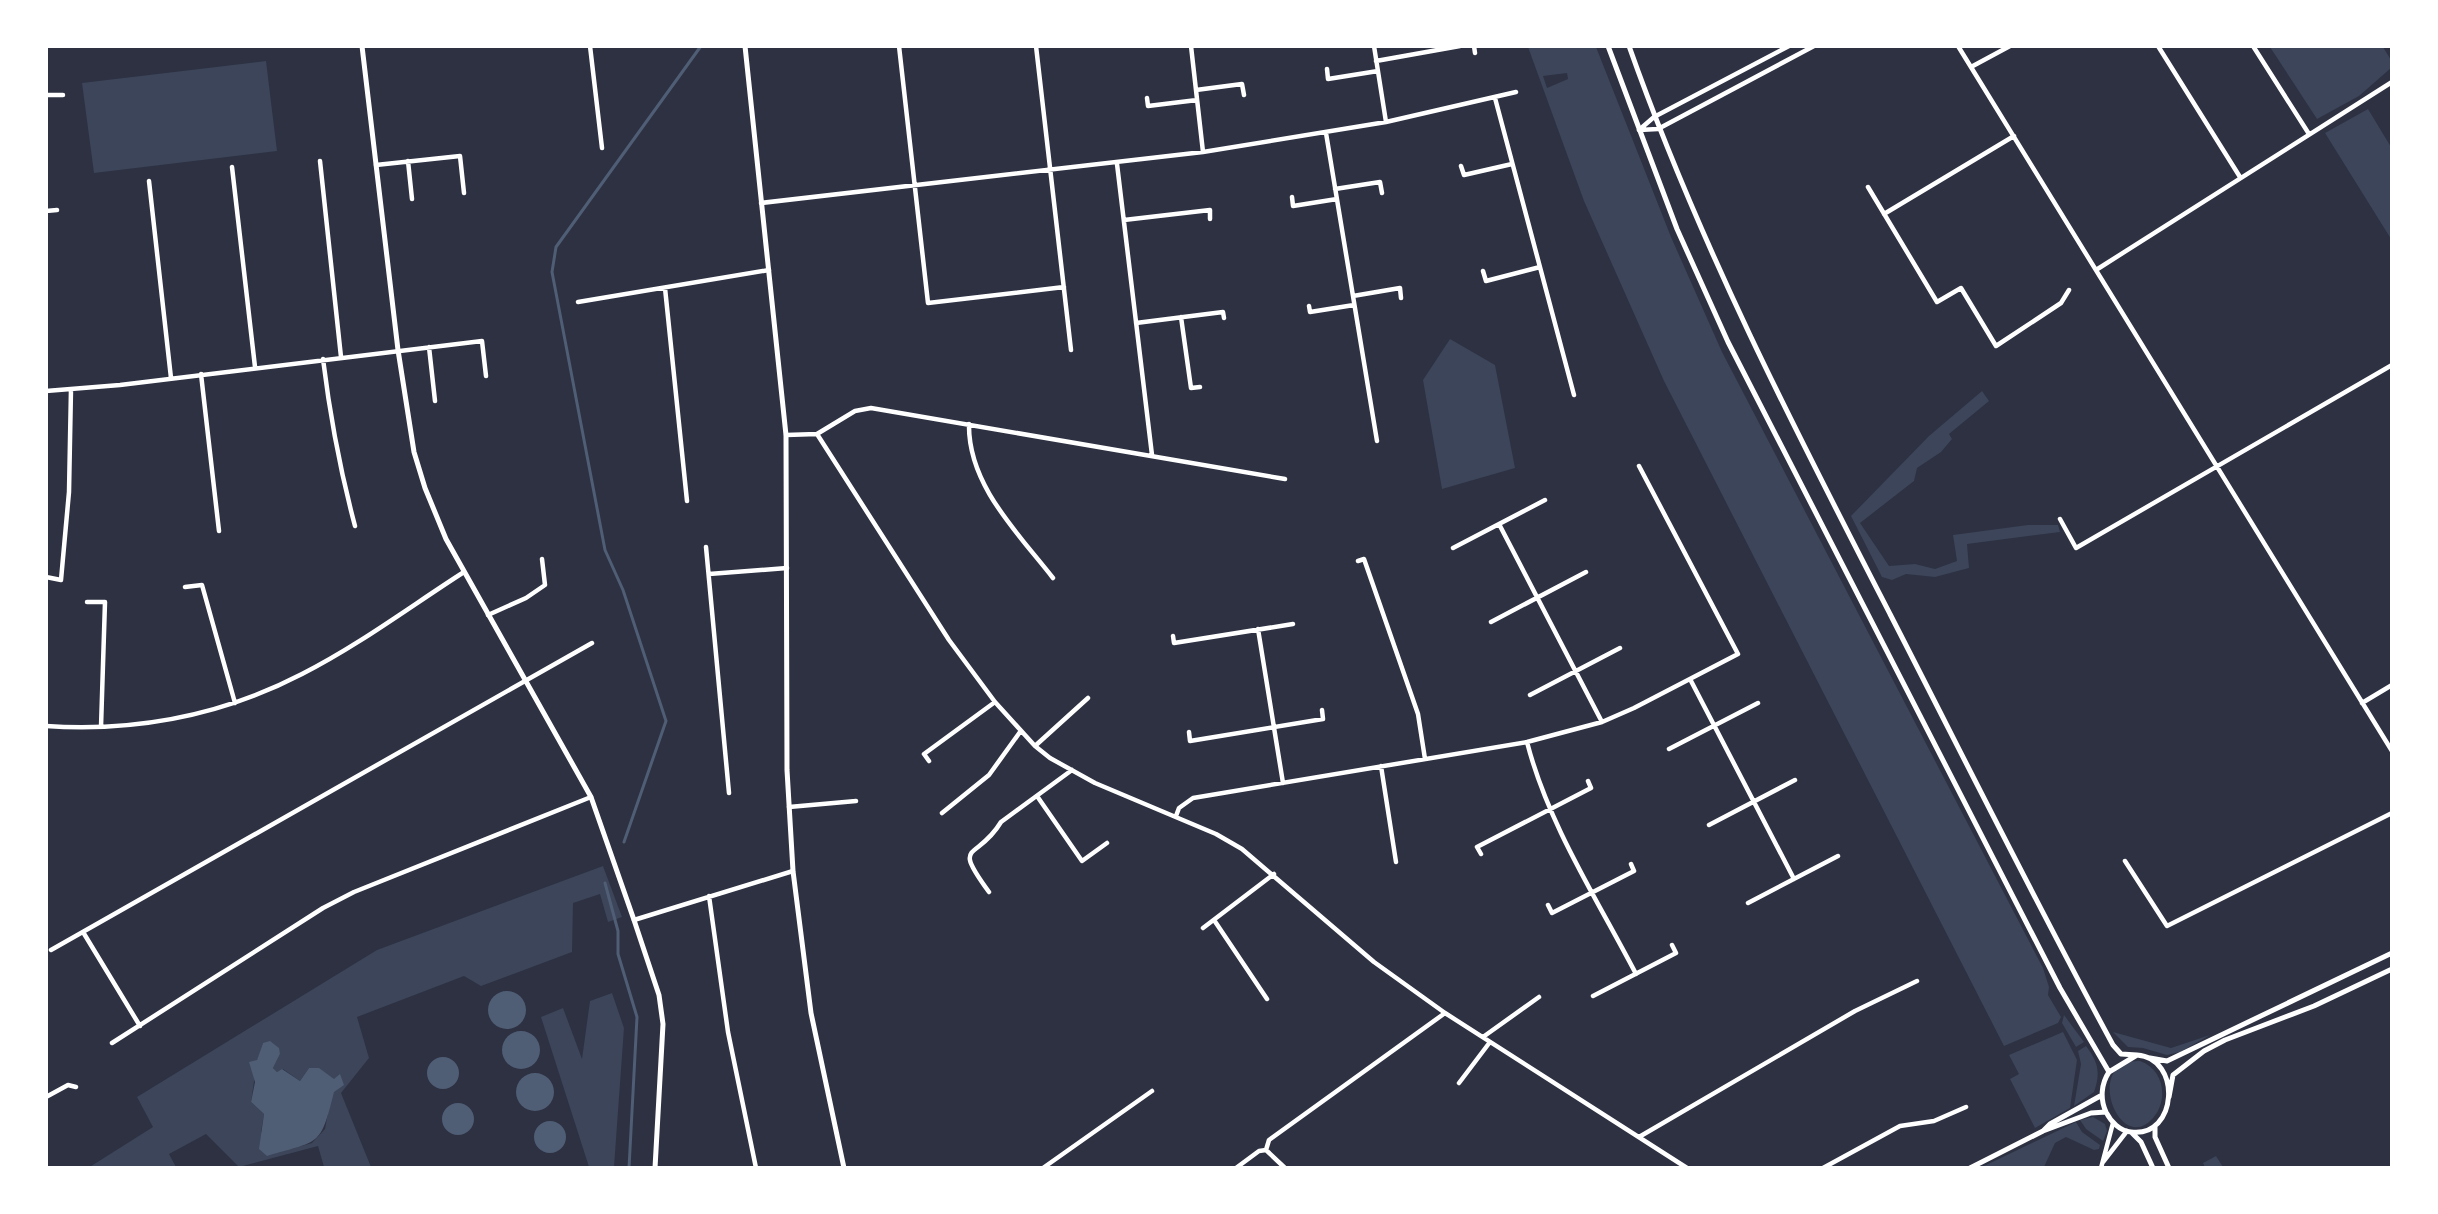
<svg xmlns="http://www.w3.org/2000/svg" width="2438" height="1214" font-family="'Source Sans 3',sans-serif">
  <style>
    .green { fill: #3c4559; fill-rule: evenodd }
    .water { fill: #4f5d75 }
    .lines { fill: none; stroke-linecap: round; stroke-linejoin: round }
    .stream { stroke: #4f5d75; stroke-width: 3 }
    .minor { stroke: #fff; stroke-width: 4.5 }
    .tertiary { stroke: #fff; stroke-width: 5 }
  </style>
  <rect width="100%" height="100%" fill="#2d3142"/>
  <!-- green -->
  <path class="green" d="M1528 47H1596L1671 237 1722 352 2043 968 2049 987 2048 995 2061 1017 2058 1023 2004 1046 1664 381 1584 201ZM1567 73 1568 79 1547 88 1543 76Z
    M2270 47H2383L2391 60V68L2359 96 2317 119Z
    M266 61 277 151 94 173 82 83Z
    M2368 109 2391 147V239L2325 133Z
    M1450 339 1495 365 1515 468 1442 489 1423 380Z
    M1982 391 1989 401 1949 434 1952 439 1941 452 1917 468 1914 481 1860 523 1889 566 1915 564 1935 569 1957 561 1953 535 2028 525H2058L2060 532 1967 544 1969 568 1935 577 1906 574 1892 580 1882 577 1851 516 1929 436Z
    M603 866 622 917 608 922 600 894 573 903 572 952 481 986 464 976 357 1017 369 1058 341 1093 371 1167H324L318 1146 239 1167 206 1134 169 1154 176 1167 88 1168 153 1127 137 1097 377 950ZM263 1043 280 1054 273 1068 277 1072 283 1069 300 1081 309 1068 334 1080 325 1129 312 1143 291 1149 261 1132 264 1114 251 1102 257 1061Z
    M612 993 624 1028 614 1167H589L541 1017 563 1008 582 1059 590 1001Z
    M2064 1015 2084 1042 2076 1047 2062 1023Z
    M2063 1032 2077 1060 2070 1108 2035 1128 2010 1079 2019 1074 2009 1055Z
    M2113 1032 2171 1048 2210 1035 2180 1052 2167 1055 2143 1048 2128 1047Z
    M2086 1046C2098 1062 2101 1072 2094 1092L2074 1106 2081 1064 2078 1051Z
    M2140 1061C2164 1069 2169 1100 2153 1118 2119 1157 2082 1059 2140 1061Z
    M2093 1117 2105 1124 2107 1131 2103 1141 2086 1129 2080 1120Z
    M2076 1122 2082 1132 2100 1145 2099 1149 2094 1150 2066 1137 2055 1143 2044 1167H1982Z
    M2216 1156 2223 1167H2205L2203 1163Z"/>
  <!-- water -->
  <path class="water" d="M488 1010a19 19 0 1 1 38 0a19 19 0 1 1-38 0Z
    M502 1050a19 19 0 1 1 38 0a19 19 0 1 1-38 0Z
    M270 1041 279 1048 280 1054 273 1068 277 1072 282 1069 300 1081 309 1068H319L334 1079 340 1074 344 1085 334 1092C320 1148 320 1140 267 1156L259 1149 264 1114 251 1102 255 1082 249 1062 257 1060 263 1043Z
    M427 1073a16 16 0 1 1 32 0a16 16 0 1 1-32 0Z
    M516 1092a19 19 0 1 1 38 0a19 19 0 1 1-38 0Z
    M442 1119a16 16 0 1 1 32 0a16 16 0 1 1-32 0Z
    M534 1137a16 16 0 1 1 32 0a16 16 0 1 1-32 0Z"/>
  <g class="lines">
    <!-- stream -->
    <path class="stream" d="M624 842 666 721 623 590 605 550 552 272 556 247 701 46
      M605 883 618 931V954L637 1017 629 1168"/>
    <!-- minor -->
    <path class="minor" d="M590 46 602 148
      M899 46 928 303 1064 287
      M1036 46 1071 350
      M1191 46 1203 152
      M1374 46 1386 122
      M1474 46 1475 53
      M1958 46 2392 751
      M2158 46 2240 177
      M2253 46 2309 134
      M1376 61 1460 46
      M1971 67 2010 46
      M1327 69 1328 79 1378 71
      M1196 90 1242 84 1244 95
      M46 95H63
      M1147 98 1148 106 1197 100
      M1495 98 1574 395
      M1639 130 1658 129 1814 46
      M1639 130 1654 117 1789 46
      M1326 133 1377 441
      M320 161 341 357
      M408 161 412 199
      M1117 164 1152 455
      M376 165 460 156 464 193
      M1461 166 1464 175 1512 164
      M232 167 255 367
      M149 181 171 378
      M1868 187 1937 302 1961 288 1996 346 2061 303 2069 290
      M1335 189 1380 182 1382 193
      M1292 197 1293 206 1337 199
      M761 203 1203 152 1386 122 1516 92
      M46 211 57 210
      M1884 214 2014 136
      M1124 220 1210 210V219
      M2096 270 2392 82
      M1483 271 1486 281 1540 267
      M665 288 687 501
      M1353 296 1400 288 1401 298
      M578 302 769 270
      M1309 306 1310 312 1354 305
      M1181 317 1191 388 1200 387
      M1136 323 1223 312 1224 318
      M429 347 435 401
      M323 359C330 416 340 470 355 526
      M201 374 219 531
      M46 391 120 385 482 341 486 376
      M969 424C968 485 1018 533 1053 578
      M817 434 949 640 995 702 1035 746 1050 758 1095 783 1216 834 1242 849 1374 962 1445 1013 1687 1168
      M786 435 817 434 855 411 871 408 1285 479
      M2060 519 2076 548 2392 365
      M1499 524 1602 722
      M706 547 729 793
      M1453 548 1545 500
      M1358 561 1364 559 1418 714 1425 759
      M709 574 787 568
      M46 577 61 580 69 492 71 389
      M185 587 202 585 235 703
      M87 602H105L101 727
      M488 615 526 598 545 585 542 559
      M1491 622 1586 572
      M1258 629 1283 783
      M1173 636 1174 643 1293 624
      M1690 679 1794 879
      M1530 695 1620 648
      M2362 703 2392 685
      M46 726C136 732 223 715 302 674 359 645 411 606 464 572
      M1189 732 1190 741 1323 719 1322 710
      M1527 742C1548 824 1597 899 1636 974
      M1035 746 1088 698
      M1669 749 1758 703
      M929 761 924 754 995 702
      M1381 766 1396 862
      M1037 796 1082 861 1107 843
      M789 807 856 801
      M942 813 989 775 1020 732
      M1176 816 1179 808 1193 798 1527 742 1602 722 1634 708 1738 654 1639 466
      M1709 825 1795 780
      M1481 854 1477 847 1591 788 1588 781
      M2125 861 2167 926 2392 813
      M989 892C951 840 977 862 1001 822L1072 770
      M709 896 728 1032 756 1168
      M1748 903 1838 856
      M1548 905 1552 913 1634 871 1631 864
      M634 920 793 871
      M1214 920 1267 999
      M1203 928 1274 874
      M83 932 140 1026
      M51 950 592 643
      M1593 996 1676 953 1672 945
      M1483 1037 1539 997
      M112 1043 323 908 354 892 591 797
      M1459 1083 1490 1042
      M46 1097 68 1085 76 1087
      M1639 1137 1855 1011 1917 981
      M1266 1150 1269 1140 1445 1013
      M2103 1162 2127 1131
      M1043 1168 1152 1091
      M1236 1168 1259 1151 1266 1150 1285 1168
      M1823 1168 1900 1126 1934 1121 1966 1107
      M2101 1168 2113 1123"/>
    <!-- tertiary -->
    <path class="tertiary" d="M362 46 398 350 414 452 425 488 446 539 591 797 634 920 659 995 663 1024 655 1168
      M745 46 786 435 787 770 793 871 811 1013 844 1168
      M1608 46 1677 229 1728 342 2060 988 2109 1072
      M1629 46C1699 244 1794 428 1890 614 1964 758 2036 903 2113 1045L2121 1054 2137 1055
      M2137 1055C2182 1058 2178 1138 2131 1132 2120 1131 2111 1122 2106 1112 2100 1099 2101 1084 2109 1072Z
      M2150 1058 2167 1061 2392 953
      M2169 1097 2173 1075 2204 1051 2225 1040 2314 1006 2392 969
      M2155 1126V1137L2169 1168
      M2043 1131 2050 1124 2102 1095
      M2132 1133 2141 1142 2153 1168
      M1970 1168 2043 1131 2091 1113 2106 1112"/>
  </g>
  <!-- border -->
  <rect width="2438" height="1214" fill="none" stroke="#ffffff" stroke-width="96"/>
</svg>
